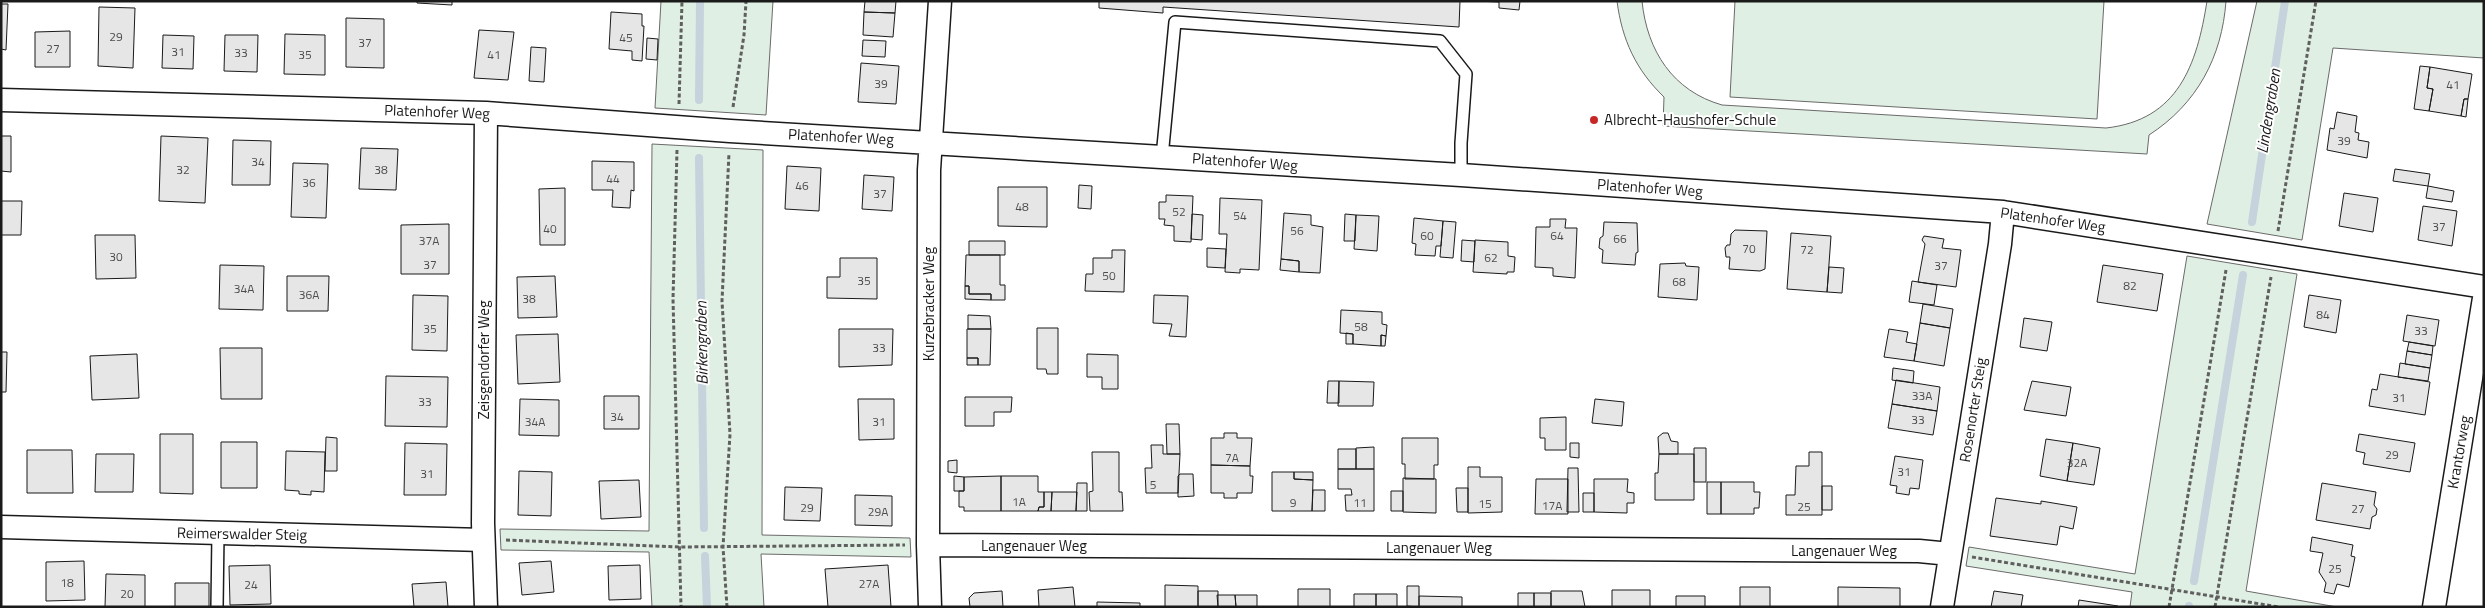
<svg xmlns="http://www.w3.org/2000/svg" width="2485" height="608" font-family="'Titillium Web',sans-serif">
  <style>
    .green { fill: #e0efe3; stroke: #6a6a6a }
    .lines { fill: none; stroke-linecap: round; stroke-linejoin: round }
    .stream { stroke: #c6d2dc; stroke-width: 8 }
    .building { fill: #e6e6e6; stroke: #1a1a1a }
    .lane-casing { stroke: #1a1a1a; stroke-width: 14 }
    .street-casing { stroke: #1a1a1a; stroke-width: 25 }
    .path { stroke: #5f5f5f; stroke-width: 3; stroke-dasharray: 4 2.5; stroke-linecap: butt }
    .lane { stroke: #fff; stroke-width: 11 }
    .street { stroke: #fff; stroke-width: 22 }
    .poi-dot { fill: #c62828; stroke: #fff; stroke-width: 2 }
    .labels { text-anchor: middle; stroke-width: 4; stroke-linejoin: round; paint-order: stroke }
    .number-label { font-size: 12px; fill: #4d4d4d }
    .street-label { font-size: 15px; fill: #1a1a1a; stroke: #fff }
    .poi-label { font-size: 15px; fill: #1a1a1a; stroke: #fff; text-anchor: start }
    .water-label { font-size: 16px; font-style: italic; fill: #1a1a1a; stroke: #fff }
  </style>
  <rect width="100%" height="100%" fill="#fff"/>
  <!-- green -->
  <path class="green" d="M661 1H773L766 115 655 108Z
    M1617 1H1642C1647 51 1673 91 1722 105L2106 128C2178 120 2197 65 2207 1H2226C2222 57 2197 104 2149 135L2147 154 1663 126 1664 97C1636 70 1622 40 1617 1Z
    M1735 1H2104L2097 119 1730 97Z
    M2257 1H2484V58L2333 48 2302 240 2207 224Z
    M652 144 763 150 762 535 910 538 911 557 761 554 764 607H652L649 552 501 550 500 529 649 531Z
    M2187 256 2297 274 2246 591 2337 607H2130L2132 592 1966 566 1969 547 2135 574Z"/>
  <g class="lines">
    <!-- stream -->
    <path class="stream" d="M699 100 700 1
      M699 158 704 528
      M2252 222 2285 1
      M705 556 707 607
      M2194 581 2243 275
      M2189 607V606"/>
  </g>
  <!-- building -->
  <path class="building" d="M417 1H452V5L417 3Z
    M865 1H896L895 13 864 12Z
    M1099 1H1460L1459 27 1163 7V13L1099 8Z
    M1476 1H1520L1519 10 1499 8V2Z
    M1 4H8L6 50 1 49Z
    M99 7 135 8 133 68 98 66Z
    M611 12 642 14V26H644L642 61 632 60V51L609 49Z
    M864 12 895 13 893 37 863 35Z
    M346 18 384 19V68L346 67Z
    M479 30 514 32 508 80 474 78Z
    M70 31V67H35V32Z
    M285 34 325 35V75L284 74Z
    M163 35 194 36 193 69 162 68Z
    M225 35H258L257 72 224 71Z
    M647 38 658 39 657 60 646 59Z
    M863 40 886 41 885 57 862 56Z
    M531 47 546 48 544 82 529 81Z
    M861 63 899 66 896 104 858 102Z
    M2420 66 2430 67 2427 88 2433 89 2429 111 2414 109Z
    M2430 67 2472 74 2468 99H2464L2461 116 2429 111 2433 89 2427 88Z
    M2464 99H2468L2466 117 2461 116Z
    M2337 112 2357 116 2355 132 2359 133 2358 140 2369 142 2367 158 2327 150 2330 128 2334 129Z
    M1 136H11V172L1 171Z
    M161 136 208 138 205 203 159 201Z
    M233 140 271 141 270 185H232Z
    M361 148 398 149 396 190 359 189Z
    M592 161 634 162V191L631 190 630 208 612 207 613 190H592Z
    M293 163 328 164 326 218 291 217Z
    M787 166 821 168 819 211 785 209Z
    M2395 169 2430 174 2428 186 2393 181Z
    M864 175 894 177 892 211 862 209Z
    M1079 185 1092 186 1091 209 1078 208Z
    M2428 186 2454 191 2452 202 2426 198Z
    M998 187H1047V227L998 226Z
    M565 188V245H540L539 189Z
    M2344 193 2378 198 2373 232 2339 226Z
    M1166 195 1193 196 1191 242 1174 241V226L1164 225 1165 219H1159V202H1166Z
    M1220 198 1262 200 1259 270 1240 269V273L1225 272 1227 234H1219Z
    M1 201H22L21 235H1Z
    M2423 206 2457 211 2452 246 2418 240Z
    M1284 213 1311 215V225L1323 227 1320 273 1299 272V261L1281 259Z
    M1192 214 1203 215 1202 240 1191 239Z
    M1345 214 1356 215 1355 241H1344Z
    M1356 215 1379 216 1377 251 1354 249Z
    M1414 218 1443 221 1441 246H1436L1435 256 1415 255 1416 244 1412 243Z
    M1550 219H1566L1565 228H1577L1575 278 1553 276V268L1535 267 1536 227H1550Z
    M1443 221 1456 222 1453 258 1440 257Z
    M1604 222 1637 223 1638 252 1636 253 1635 265 1602 263 1603 250 1599 248 1600 238 1603 236Z
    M449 224V274H401V225Z
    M1735 230 1767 231 1765 269 1760 271 1729 269 1730 257H1726L1725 248 1727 245H1730L1731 234Z
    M1791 233 1831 236 1827 292 1787 289Z
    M95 235H135L136 278 96 279Z
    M1924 236 1944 239 1942 248 1961 250 1956 287 1918 282 1925 244 1922 240Z
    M1462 240 1475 241 1474 262 1461 261Z
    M1475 240 1508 242V256L1515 257 1514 272H1507V274L1473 272Z
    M969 241H1005V255H969Z
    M1207 248 1226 249 1225 268 1207 267Z
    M1112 250H1125L1124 292 1085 291 1086 274H1093V258H1112Z
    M966 255H1000V285H1005V300H991V294H969V286H965Z
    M840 258H877V299L827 298V277H840Z
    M1281 259 1299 261V272L1280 270Z
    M1685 263 1686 266 1699 267 1697 300 1658 297 1660 264Z
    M220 265 264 266 263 310 219 309Z
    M2103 265 2163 274 2157 311 2097 302Z
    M1829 267 1844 268 1842 293 1827 292Z
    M287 276H329L328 311H287Z
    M555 276 557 317 518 318 517 277Z
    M1912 281 1937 285 1934 305 1909 302Z
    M965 286H969V294H991V300L965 299Z
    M413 295 448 296 447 351 412 350Z
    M1154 295 1188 296 1186 337 1169 336 1172 324 1153 323Z
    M2309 295 2341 300 2336 333 2304 327Z
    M1923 304 1953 309 1950 328 1920 323Z
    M1341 310 1382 312V324L1387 325 1386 336 1381 335V346L1353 344V334L1340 333Z
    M968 315 990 316 991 329H968Z
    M2407 315 2439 320 2435 346 2403 341Z
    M2024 318 2052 322 2047 351 2020 347Z
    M1920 323 1950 328 1944 366 1914 361Z
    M1037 328H1058V374H1047L1046 369H1037Z
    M839 329H893L892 365 839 367Z
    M967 329H991L990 365H978V358H967Z
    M1889 329 1908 332 1906 342 1917 344 1914 361 1884 357Z
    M1346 333 1353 334V344H1346Z
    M558 334 560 382 518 384 516 335Z
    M1381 335 1386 336 1385 346H1381Z
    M2409 342 2433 346 2432 355 2407 351Z
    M220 348H262V399H221Z
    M2407 351 2432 355 2430 368 2405 364Z
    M1 352H7L6 392H1Z
    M137 354 139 398 92 400 90 356Z
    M1087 354 1118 355V389H1102V377H1087Z
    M967 358H978V365H967Z
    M2400 363 2430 368 2428 381 2398 377Z
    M1893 368 1914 371 1913 383 1892 380Z
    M2380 374 2430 382 2425 415 2369 406 2372 389 2377 390Z
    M386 376 448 377 447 427 385 426Z
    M1896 380 1940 387 1937 411 1892 404Z
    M1328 381H1339V403H1327Z
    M1339 381 1374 382 1373 406H1338Z
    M2032 381 2071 387 2066 416 2024 410Z
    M604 396H639V429H604Z
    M965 397H1012L1011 412H994V426H965Z
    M520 399 559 400V436L519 435Z
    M858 399H894V439L859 440Z
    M1595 399 1624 402 1622 426 1592 423Z
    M1892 404 1937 411 1933 435 1888 428Z
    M1566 417V450H1545V438H1540V418Z
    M1166 424H1179L1180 454H1167Z
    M1224 433H1237V438H1252L1250 466 1211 465V438H1224Z
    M1663 433H1668L1671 441 1678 442V454H1659L1658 437Z
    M160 434H193V494L160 493Z
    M2359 434 2415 443 2410 472 2363 464 2365 453 2356 451Z
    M326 437 337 438V471H325Z
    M1402 438H1438V465H1434V479H1405V464H1402Z
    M2046 439 2073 443 2067 481 2040 476Z
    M221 442H257V488H221Z
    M405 443 447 444 446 495H404Z
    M1570 443H1579V458L1570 457Z
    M2073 443 2100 448 2094 485 2067 481Z
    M1151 445H1163V454H1180L1178 493H1146L1145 468H1152Z
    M1374 447V469H1356V448Z
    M1694 448H1706V482H1694Z
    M1338 449H1356V469H1338Z
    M27 450H72L73 493H27Z
    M286 451 325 452 324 492 311 491V495L299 494V491L285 490Z
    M1092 452H1119V492H1122L1123 511H1090L1089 492 1093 491Z
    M1809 452H1822V515H1786V495H1795L1796 466H1809Z
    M96 454H134L133 492H95Z
    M1659 454H1694V500H1655V473H1658Z
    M1895 456 1923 460 1919 489 1910 488 1909 495 1896 493 1897 486 1890 485Z
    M957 460V473L948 472V461Z
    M1211 465 1250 466V476H1253L1252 493H1237V498H1224V493H1211Z
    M1468 467H1480V477H1502V512L1468 513Z
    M1568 468H1578L1579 512H1567Z
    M1338 469H1374V511H1346L1345 495H1352L1351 489H1338Z
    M519 471 552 472 551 516 518 515Z
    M1272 472H1294V479L1313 480 1312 511H1272Z
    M1294 472H1313V480L1294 479Z
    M1180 474H1193L1194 496 1178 497V476Z
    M954 476 964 477V491H954Z
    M1001 476H1038V492H1044V507H1039L1038 511H1001Z
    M1001 476V511H964V507H959V491H964V477Z
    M1403 478 1436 479V513L1403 512Z
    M1536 479H1568V514H1535Z
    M1594 479H1628L1627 492 1634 493V503H1627V513L1594 512Z
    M639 480 641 517 601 519 599 481Z
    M1707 482H1721V514H1707Z
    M1721 482H1754V492H1760L1759 508H1754V514H1721Z
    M1077 483H1087V511H1076Z
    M2322 483 2376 492 2374 505 2377 509 2376 515 2372 517 2370 529 2316 520Z
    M1822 486H1832V510H1822Z
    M785 487 822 488 820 521 784 520Z
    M1456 488H1468V512H1457Z
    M1313 490H1325V511H1312Z
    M1391 491H1403V511H1391Z
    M1044 492H1052L1051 511H1038L1039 507H1044Z
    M1052 492H1077L1076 511H1051Z
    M1583 493H1594V512H1583Z
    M855 495 892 496V526L855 525Z
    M1996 498 2041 504V501L2077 507 2073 529 2060 526 2057 545 1990 536Z
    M2312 537 2353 545 2351 556 2355 557 2349 587 2337 584 2334 594 2324 592 2326 583 2319 572 2323 553 2310 551Z
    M84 561 85 600 46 601V562Z
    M551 561 554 592 522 595 519 563Z
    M270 565 271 604 230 605 229 566Z
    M640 565 641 599 609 600 608 566Z
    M888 565 891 607H828L825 569Z
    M106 574 145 575V607H105Z
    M446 582 448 607H414L412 584Z
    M175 583H209V607H175Z
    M1165 585 1198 586V607H1165Z
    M1407 586H1419V607L1407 606Z
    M1073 587 1075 607H1039L1038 590Z
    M1740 587H1770V607H1740Z
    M1838 587 1900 588V607H1838Z
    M1298 589H1330V607H1298Z
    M1612 590H1650V607H1612Z
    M1002 591 1003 607H970L969 598 974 593Z
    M1198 591H1218V607H1198Z
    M1551 591H1582L1585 607H1551Z
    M1994 591 2023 595 2021 607H1991Z
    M1518 593H1534V607H1518Z
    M1534 593H1551V607H1534Z
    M1354 594H1376V607H1354Z
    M1376 594H1397V607H1376Z
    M1217 595H1235L1236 607H1218Z
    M1235 595H1257V607H1236Z
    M1419 596 1462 597V607H1419Z
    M1676 596H1705V607H1676Z
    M2079 600 2118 606V607H2078Z
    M1097 602 1140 603V607H1097Z"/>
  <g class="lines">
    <defs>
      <path id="lane" d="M1162 157 1175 22 1440 41 1466 74 1461 143V175
        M217 607 218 533"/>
      <path id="street" d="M1 100 486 113 730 131 1461 175 2003 212 2484 287
        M486 113 483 523 486 607
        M1 527 483 540
        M928 545 1919 551 1950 554
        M930 607 928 545 929 170 940 1
        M1942 607 2000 244 2003 212
        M2434 607 2484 298"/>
    </defs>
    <!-- lane casing -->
    <use href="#lane" class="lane-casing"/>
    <!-- street casing -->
    <use href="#street" class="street-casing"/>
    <!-- path -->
    <path class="path" d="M679 104 682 1
      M733 107 744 35 746 1
      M677 150 673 299 681 607
      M2278 231 2316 1
      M506 540 679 547 905 545
      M1972 557 2279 607
      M727 607 723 547 730 434 722 301 729 153
      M2169 607 2226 270
      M2215 607 2271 277"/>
    <!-- lane -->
    <use href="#lane" class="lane"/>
    <!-- street -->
    <use href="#street" class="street"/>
  </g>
  <!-- markers -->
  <circle class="poi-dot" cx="1594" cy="120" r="5"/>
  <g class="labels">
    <!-- number labels -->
    <g class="number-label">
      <text x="116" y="41">29</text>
      <text x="626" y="42">45</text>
      <text x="365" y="47">37</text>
      <text x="53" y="53">27</text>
      <text x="178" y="56">31</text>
      <text x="241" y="57">33</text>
      <text x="305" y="59">35</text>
      <text x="494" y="59">41</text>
      <text x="881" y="88">39</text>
      <text x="2453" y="89">41</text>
      <text x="2344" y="145">39</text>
      <text x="258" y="166">34</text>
      <text x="183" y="174">32</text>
      <text x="381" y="174">38</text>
      <text x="613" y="183">44</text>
      <text x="309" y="187">36</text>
      <text x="802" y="190">46</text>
      <text x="880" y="198">37</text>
      <text x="1022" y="211">48</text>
      <text x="1179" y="216">52</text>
      <text x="1240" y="220">54</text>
      <text x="2439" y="231">37</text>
      <text x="550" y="233">40</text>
      <text x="1297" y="235">56</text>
      <text x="1427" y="240">60</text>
      <text x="1557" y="240">64</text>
      <text x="1620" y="243">66</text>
      <text x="429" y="245">37A</text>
      <text x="1749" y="253">70</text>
      <text x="1807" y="254">72</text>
      <text x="116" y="261">30</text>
      <text x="1491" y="262">62</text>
      <text x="430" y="269">37</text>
      <text x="1941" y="270">37</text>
      <text x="1109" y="280">50</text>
      <text x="864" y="285">35</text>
      <text x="1679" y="286">68</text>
      <text x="2130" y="290">82</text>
      <text x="244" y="293">34A</text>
      <text x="309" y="299">36A</text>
      <text x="529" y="303">38</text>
      <text x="2323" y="319">84</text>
      <text x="1361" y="331">58</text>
      <text x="430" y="333">35</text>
      <text x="2421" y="335">33</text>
      <text x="879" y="352">33</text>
      <text x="1922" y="400">33A</text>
      <text x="2399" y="402">31</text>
      <text x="425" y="406">33</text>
      <text x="617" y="421">34</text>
      <text x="1918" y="424">33</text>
      <text x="535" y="426">34A</text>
      <text x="879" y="426">31</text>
      <text x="2392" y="459">29</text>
      <text x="1232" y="462">7A</text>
      <text x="2077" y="467">32A</text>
      <text x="1904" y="476">31</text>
      <text x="427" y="478">31</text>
      <text x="1153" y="489">5</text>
      <text x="1019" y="506">1A</text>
      <text x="1293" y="507">9</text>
      <text x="1360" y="507">11</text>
      <text x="1485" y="508">15</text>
      <text x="1552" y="510">17A</text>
      <text x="1804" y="511">25</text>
      <text x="807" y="512">29</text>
      <text x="2358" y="513">27</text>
      <text x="878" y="516">29A</text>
      <text x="2335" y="573">25</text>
      <text x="67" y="587">18</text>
      <text x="869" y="588">27A</text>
      <text x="251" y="589">24</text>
      <text x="127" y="598">20</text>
    </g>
    <!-- street labels -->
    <g class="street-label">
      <text transform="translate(437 112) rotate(2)" y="5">Platenhofer Weg</text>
      <text transform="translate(841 137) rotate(3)" y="5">Platenhofer Weg</text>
      <text transform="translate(1245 162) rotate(4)" y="5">Platenhofer Weg</text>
      <text transform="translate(1650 188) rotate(4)" y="5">Platenhofer Weg</text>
      <text transform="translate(2053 220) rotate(8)" y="5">Platenhofer Weg</text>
      <text transform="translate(929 304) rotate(-90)" y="5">Kurzebracker Weg</text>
      <text transform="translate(484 360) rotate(-90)" y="5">Zeisgendorfer Weg</text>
      <text transform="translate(1973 410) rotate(-81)" y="5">Rosenorter Steig</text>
      <text transform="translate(2459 452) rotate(-80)" y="5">Krantorweg</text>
      <text transform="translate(242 534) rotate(1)" y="5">Reimerswalder Steig</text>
      <text x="1034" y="551">Langenauer Weg</text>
      <text x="1439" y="553">Langenauer Weg</text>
      <text x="1844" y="556">Langenauer Weg</text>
    </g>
    <!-- poi labels -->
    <g class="poi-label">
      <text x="1604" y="125">Albrecht-Haushofer-Schule</text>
    </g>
    <!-- water labels -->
    <g class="water-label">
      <text transform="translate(2268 111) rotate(-81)" y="6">Lindengraben</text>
      <text transform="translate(701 343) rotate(-91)" y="6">Birkengraben</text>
    </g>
  </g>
  <!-- border -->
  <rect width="2485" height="608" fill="none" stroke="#1a1a1a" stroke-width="5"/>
</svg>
